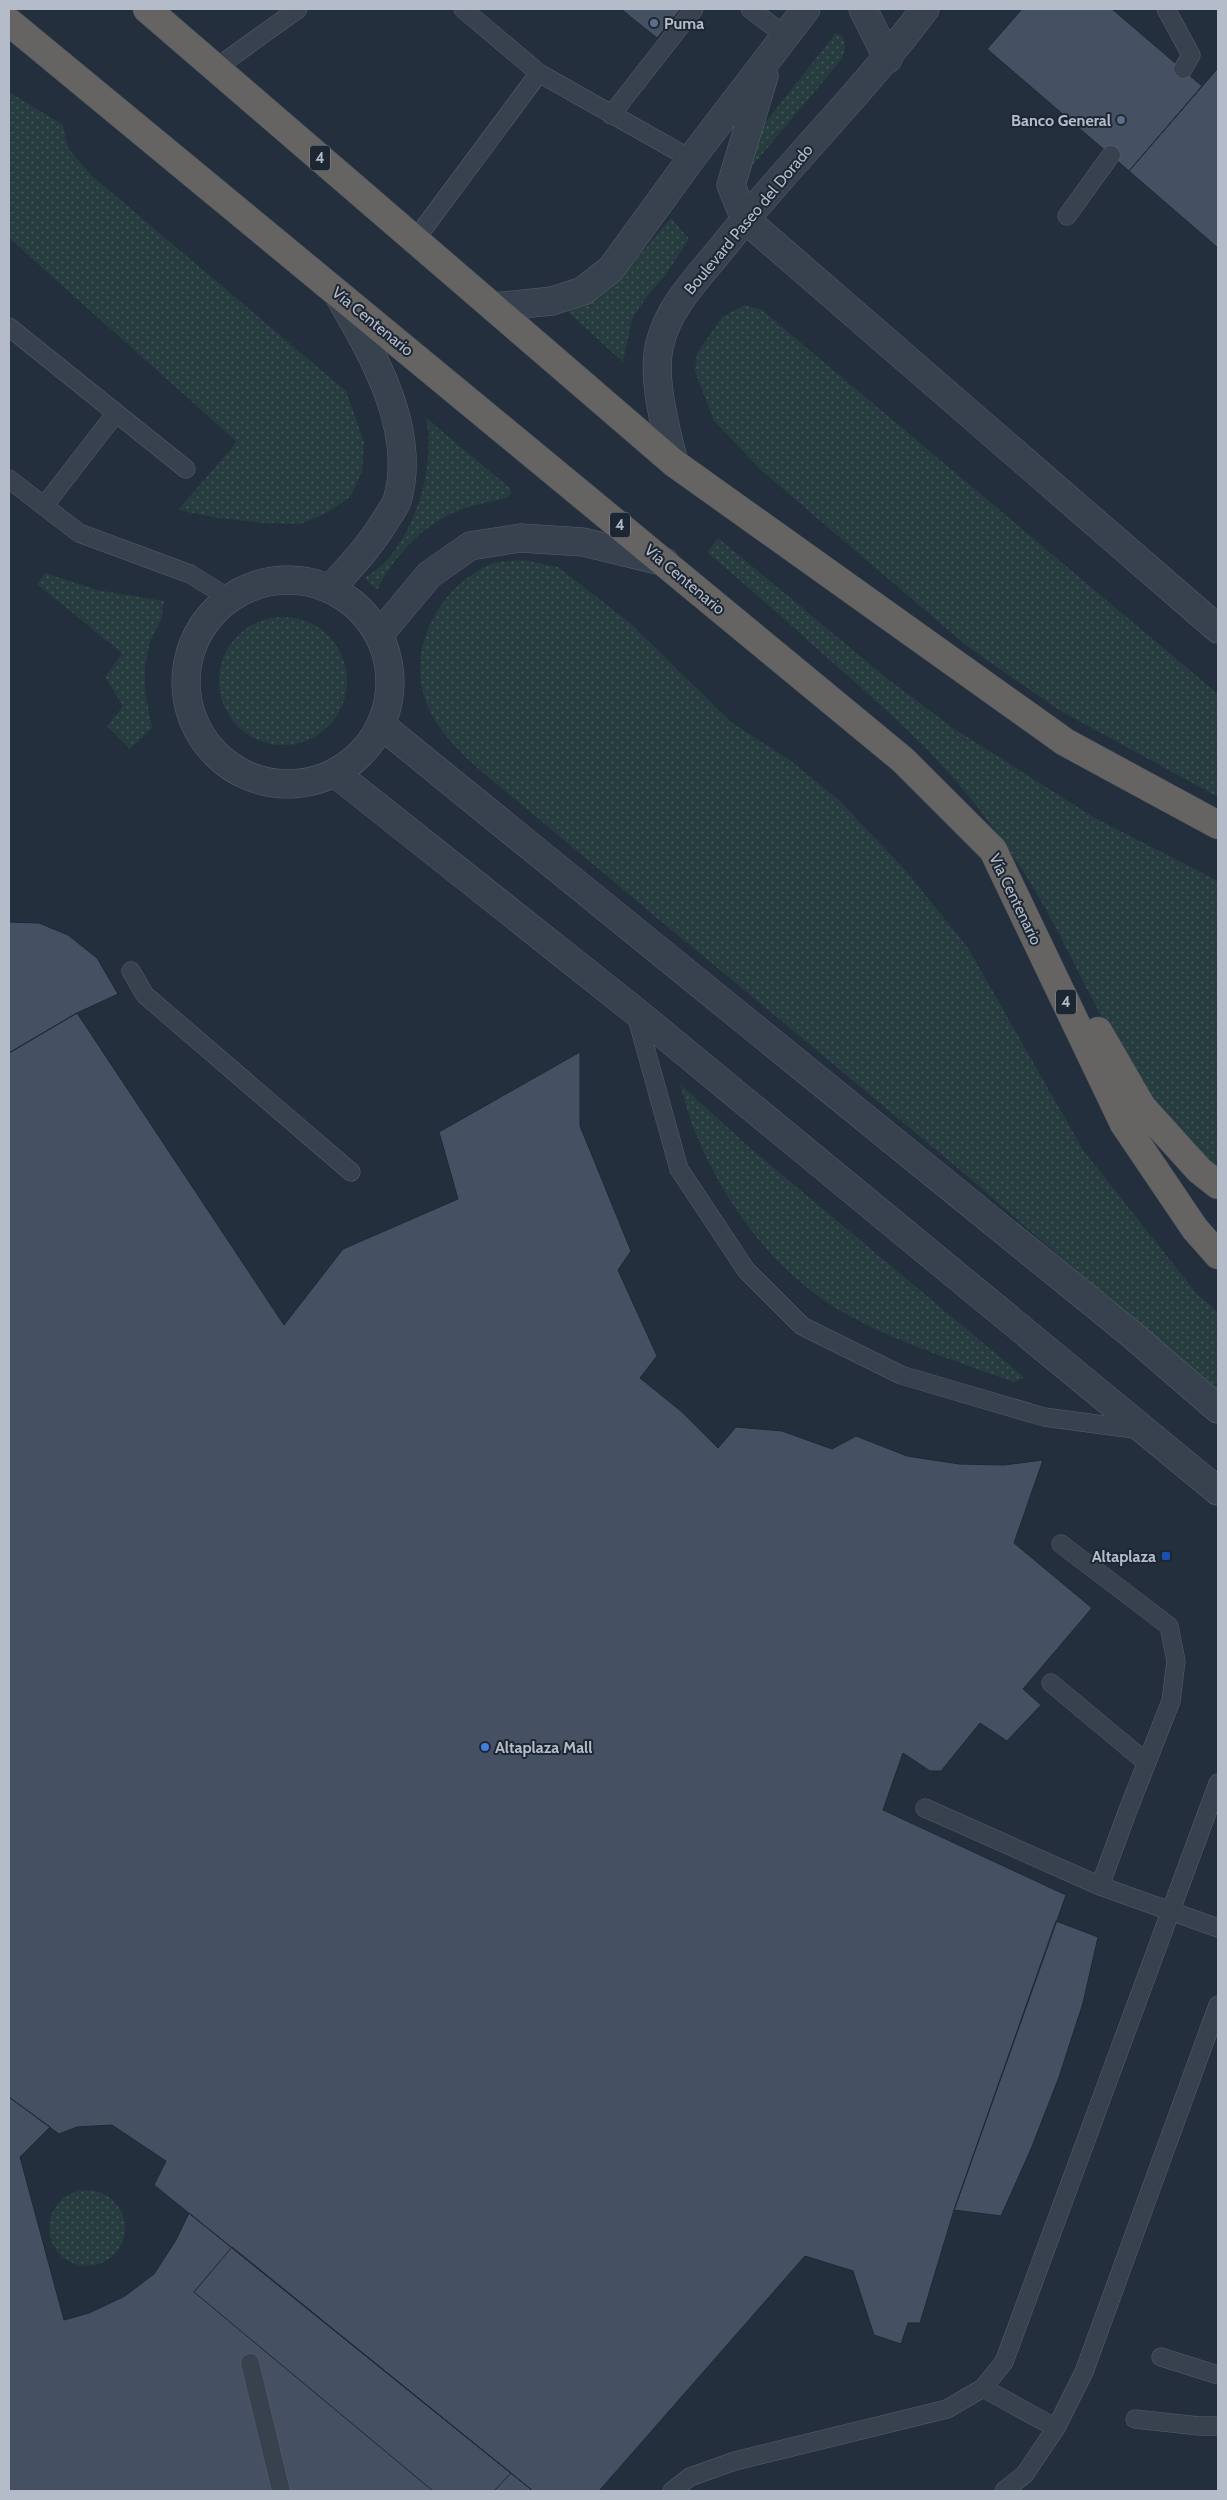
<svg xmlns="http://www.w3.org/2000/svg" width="1227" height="2500" font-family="Cabin,sans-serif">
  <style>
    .grass { fill: url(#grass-dots) }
    .building { fill: #455162; stroke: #1f2835 }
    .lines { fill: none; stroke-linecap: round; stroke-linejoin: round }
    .service-casing { stroke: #565f6c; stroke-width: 19 }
    .minor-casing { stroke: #565f6c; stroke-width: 29 }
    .tertiary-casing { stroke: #565f6c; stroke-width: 29 }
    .trunk-casing { stroke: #434c59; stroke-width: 29 }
    .service { stroke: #38414e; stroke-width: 18 }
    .minor { stroke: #38414e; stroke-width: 28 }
    .tertiary { stroke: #38414e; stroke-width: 28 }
    .trunk { stroke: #656462; stroke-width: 28 }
    .service-dot { fill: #5c6f8a; stroke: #1d2633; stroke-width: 2 }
    .transit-dot { fill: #1a4fb4; stroke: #1d2633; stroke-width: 2 }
    .shop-dot { fill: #3f7fe0; stroke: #1d2633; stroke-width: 2 }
    .labels { text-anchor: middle; stroke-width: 4; stroke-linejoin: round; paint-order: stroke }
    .shield { fill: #1d2633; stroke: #878f9c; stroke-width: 1 }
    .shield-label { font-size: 15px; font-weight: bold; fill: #b4bcc9 }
    .poi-label { font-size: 16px; font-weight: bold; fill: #b4bcc9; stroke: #1d2633; text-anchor: start }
    .street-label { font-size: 16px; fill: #b4bcc9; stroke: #1d2633 }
  </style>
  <defs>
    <pattern id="grass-dots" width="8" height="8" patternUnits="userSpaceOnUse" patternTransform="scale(1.25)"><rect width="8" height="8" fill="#263c3f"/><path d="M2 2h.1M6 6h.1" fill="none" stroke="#435659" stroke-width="1.8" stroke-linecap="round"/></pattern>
  </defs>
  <rect width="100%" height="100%" fill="#242f3e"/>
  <!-- grass -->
  <path class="grass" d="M836 33 843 37 845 48 842 59 753 165 750 160 754 137Z
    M9 92 63 125 68 148 92 176 346 391 364 442 362 472 350 497 326 513 300 524 264 523 219 518 178 510 237 442 9 238Z
    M671 218 689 239 664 277 647 296 632 319 623 362 568 312 599 298 618 281Z
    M745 305 762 310 1218 694V797L1059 710 967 646 762 471 714 421 695 371 697 353 722 317Z
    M426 418 511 489V494L506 498C495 501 484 503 472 506 430 517 396 552 377 590L365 578C371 573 378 569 383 564 417 530 436 463 426 418Z
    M718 538 889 680 953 728 1095 818 1218 881V1166C1131 1102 1092 990 1040 899 1025 873 1007 848 990 824 946 762 889 712 832 662 791 625 749 588 707 552Z
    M523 560 558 567 630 623 731 722 791 761 840 801 907 872 968 948 1083 1150 1197 1294 1218 1312V1393C1133 1322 1050 1247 966 1175 869 1094 773 1013 675 933 624 890 572 847 521 804 490 778 452 751 432 715 401 658 435 588 491 564 500 561 513 561 523 560Z
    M45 573 97 590 164 601 161 620 150 641 145 667V691L152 728 130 749 107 726 123 706 105 677 122 653 37 584Z
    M219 681a64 64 0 1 1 128 0a64 64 0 1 1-128 0Z
    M680 1084 750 1148 1025 1378 1014 1382C958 1362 899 1343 846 1314 777 1275 726 1207 696 1134 689 1118 685 1100 680 1084Z
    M49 2228a38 38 0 1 1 76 0a38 38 0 1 1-76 0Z"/>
  <!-- building -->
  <path class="building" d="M621 9H681L657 38Z
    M1022 9H1112L1202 86 1129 171 987 49Z
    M1218 68V248L1129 171Z
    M9 922 39 923 68 935 97 958 118 994 77 1013 9 1053Z
    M77 1013 284 1325 343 1249 458 1199 439 1132 580 1052V1126L631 1251 618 1270 657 1356 640 1378 682 1412 718 1448 736 1427 782 1431 832 1449 856 1436 907 1456 959 1464 1004 1465 1043 1460 1014 1543 1092 1608 1023 1689 1041 1705 1007 1741 980 1723 941 1771H930L903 1753 883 1810 1066 1895 954 2210 920 2323H908L901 2344 874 2335 853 2271 805 2256 599 2491H533L154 2185 166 2161 112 2125 77 2127 59 2134 9 2097V1053Z
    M1056 1921 1098 1937 1083 2003 1059 2077 1031 2149 1001 2216 954 2210Z
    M9 2097 50 2127 20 2157 64 2320 89 2313 125 2296 154 2274 176 2240 189 2213 533 2491H9Z
    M232 2247 511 2473 494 2491H433L194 2292Z"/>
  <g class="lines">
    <defs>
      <path id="service" d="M463 9 539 73 691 159
        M750 9 786 36
        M1166 9 1191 55 1183 69
        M216 68 298 9
        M611 115 694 9
        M1067 216 1111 155
        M415 240 539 73
        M9 327 186 469
        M9 479 79 533 190 574 229 598
        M44 506 116 413
        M131 971 145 995 351 1172
        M635 1011 679 1169 746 1270 802 1326 901 1375 1044 1417 1141 1430
        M1061 1544 1169 1626 1176 1661 1171 1701 1128 1810 1100 1886 1218 1928
        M1051 1683 1147 1763
        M925 1808 1100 1886
        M1161 2357 1218 2375
        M250 2363 281 2491
        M983 2388 1056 2428
        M1135 2419 1199 2426H1218
        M672 2491 690 2477 735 2461 947 2409 983 2388 1004 2362 1218 1783
        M1004 2491 1025 2474 1056 2428 1084 2372 1218 2005"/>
      <path id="minor" d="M745 219 1218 629
        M186 682a102 102 0 1 1 204 0a102 102 0 1 1-204 0Z
        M330 589C350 567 370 546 385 521 389 514 394 508 397 501 418 430 372 353 338 294
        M379 635 429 575 470 546 520 538 583 542 665 562
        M381 725 1130 1333 1218 1409
        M335 773 635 1011 1218 1491"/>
      <path id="tertiary" d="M863 9 888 59
        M745 219 731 185 764 76
        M493 307 552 301 583 291 611 269 691 159 806 9
        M674 463C666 429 651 378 660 343 669 306 698 278 721 249 786 167 862 93 925 9"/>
      <path id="trunk" d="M147 9 674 463 1065 742 1218 825
        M9 22 903 760 993 850 1124 1124 1195 1229 1218 1255
        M1098 1031 1142 1107 1199 1170 1218 1185"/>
    </defs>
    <!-- service casing -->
    <use href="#service" class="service-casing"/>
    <!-- minor casing -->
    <use href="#minor" class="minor-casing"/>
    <!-- tertiary casing -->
    <use href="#tertiary" class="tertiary-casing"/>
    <!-- trunk casing -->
    <use href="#trunk" class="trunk-casing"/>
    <!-- service -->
    <use href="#service" class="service"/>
    <!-- minor -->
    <use href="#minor" class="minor"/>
    <!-- tertiary -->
    <use href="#tertiary" class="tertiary"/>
    <!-- trunk -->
    <use href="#trunk" class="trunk"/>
  </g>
  <!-- markers -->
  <g class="service-dot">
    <circle cx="654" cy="23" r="5"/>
    <circle cx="1121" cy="120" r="5"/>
  </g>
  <rect class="transit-dot" x="1161" y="1551" width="10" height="10" rx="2.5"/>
  <circle class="shop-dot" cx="485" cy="1747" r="5"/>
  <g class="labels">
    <!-- shield labels -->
    <g class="shield">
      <rect x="310" y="145.5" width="20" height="25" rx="4"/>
      <rect x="610" y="512.5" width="20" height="25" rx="4"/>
      <rect x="1056" y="989.5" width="20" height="25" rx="4"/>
    </g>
    <g class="shield-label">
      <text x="320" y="163">4</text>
      <text x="620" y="530">4</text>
      <text x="1066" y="1007">4</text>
    </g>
    <!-- poi labels -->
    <g class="poi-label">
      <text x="664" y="29">Puma</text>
      <text x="1111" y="126" text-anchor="end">Banco General</text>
      <text x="1156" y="1562" text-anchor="end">Altaplaza</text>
      <text x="495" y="1753">Altaplaza Mall</text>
    </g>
    <!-- street labels -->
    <g class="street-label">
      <text transform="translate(748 219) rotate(-50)" y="6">Boulevard Paseo del Dorado</text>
      <text transform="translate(373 321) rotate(39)" y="6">Vía Centenario</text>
      <text transform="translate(685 579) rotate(40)" y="6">Vía Centenario</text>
      <text transform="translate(1016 899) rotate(64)" y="6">Vía Centenario</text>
    </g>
  </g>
  <!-- border -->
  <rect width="1227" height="2500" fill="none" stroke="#b4bcc9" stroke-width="20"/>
</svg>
